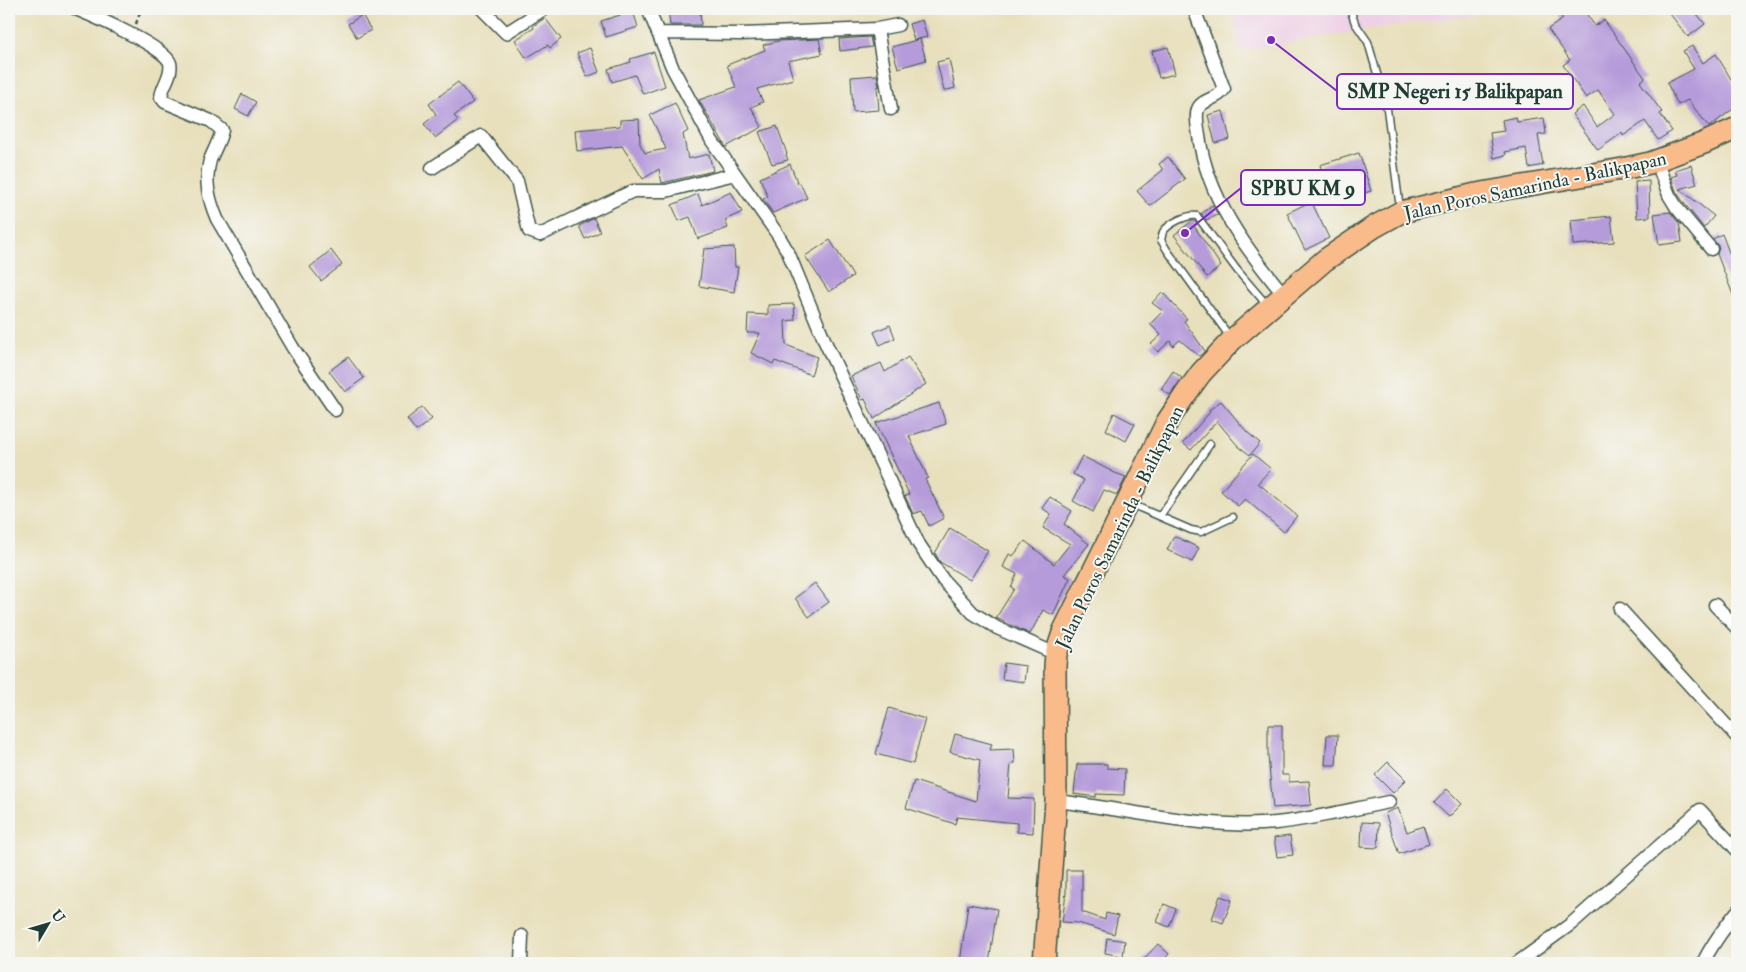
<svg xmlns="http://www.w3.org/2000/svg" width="1746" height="972" font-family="'IM FELL Double Pica',serif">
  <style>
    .built { fill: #efd0e6 }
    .building { fill: #b69bda }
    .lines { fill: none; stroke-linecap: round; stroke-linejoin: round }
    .lane-casing { stroke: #3d5549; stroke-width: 9 }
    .street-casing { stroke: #3d5549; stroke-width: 15 }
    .highway-casing { stroke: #3d5549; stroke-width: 24 }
    .path { stroke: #3d5549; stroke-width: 2.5; stroke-dasharray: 4 4; stroke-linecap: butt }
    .lane { stroke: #fff; stroke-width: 6 }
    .street { stroke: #fff; stroke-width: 12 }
    .highway { stroke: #fabb8b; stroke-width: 21 }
    .labels { text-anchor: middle; stroke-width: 4; stroke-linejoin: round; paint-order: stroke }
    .street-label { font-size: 19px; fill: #1f3d34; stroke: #f6f6f2 }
    .leader { fill: none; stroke: #7b2cbf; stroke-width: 2 }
    .callout-dot { fill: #7b2cbf; stroke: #f6f6f2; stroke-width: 2 }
    .callout { fill: #f6f6f2; stroke: #7b2cbf; stroke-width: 2 }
    .callout-label { font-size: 20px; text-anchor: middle; font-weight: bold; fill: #1f3d34 }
  </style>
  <rect width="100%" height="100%" fill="#f6f6f2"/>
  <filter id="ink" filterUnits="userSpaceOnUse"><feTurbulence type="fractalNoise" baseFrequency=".02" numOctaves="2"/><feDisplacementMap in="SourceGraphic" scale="10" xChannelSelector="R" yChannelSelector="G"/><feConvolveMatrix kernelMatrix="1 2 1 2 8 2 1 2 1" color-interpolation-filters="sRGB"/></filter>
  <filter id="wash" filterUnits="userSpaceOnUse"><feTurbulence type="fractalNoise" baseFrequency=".0096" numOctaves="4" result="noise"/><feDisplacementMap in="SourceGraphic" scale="20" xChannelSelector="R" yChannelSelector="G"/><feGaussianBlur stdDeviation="1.12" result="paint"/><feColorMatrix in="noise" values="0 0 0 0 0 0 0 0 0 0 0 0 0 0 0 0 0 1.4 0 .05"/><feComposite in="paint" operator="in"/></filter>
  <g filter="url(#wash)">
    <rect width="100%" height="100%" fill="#e8e0bd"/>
    <!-- built -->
    <path class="built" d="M1233 9H1482L1483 14 1369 29 1240 51Z"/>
    <g id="blocks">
      <!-- building -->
      <path class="building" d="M668 9H700L701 25H670Z
        M1555 9H1583L1595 26 1604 20 1645 78 1640 82 1662 112 1660 114 1672 131 1658 140 1645 121 1623 136 1622 133 1598 150 1572 114 1583 106 1597 127 1615 114 1598 90 1586 98 1563 65 1570 60 1548 29 1563 19Z
        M1666 9H1693L1705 24 1688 37Z
        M633 11 638 27 606 37 601 21Z
        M362 15 371 30 357 38 348 24Z
        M545 18 561 39 550 48 548 45 526 58 515 40 534 28 533 26Z
        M922 20 927 37 914 40 909 24Z
        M870 37 872 47 840 51 839 39Z
        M819 39 822 54 788 61 793 79 757 89 763 102 751 107 762 127 726 147 699 100 736 87 727 65 765 50 763 45 778 41Z
        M920 39 926 60 898 68 892 47Z
        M1692 46 1703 63 1716 54 1737 89V106L1709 127 1688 100 1678 105 1667 83 1694 69 1683 51Z
        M1168 47 1175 74 1159 78 1152 51Z
        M590 48 599 72 587 77 577 53Z
        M654 52 665 86 643 94 635 75 612 82 608 69 631 62 630 59Z
        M949 59 955 88 944 91 937 62Z
        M877 75 879 87H877L879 110 853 112 851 77Z
        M458 82 473 102 454 116 458 120 435 138 424 124 436 114 429 104Z
        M242 94 256 102 248 116 235 109Z
        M675 103 688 131 683 134 688 159 709 154 713 171 662 183 659 169 643 179 622 146 577 151 575 130 620 126V120L639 119 640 144 645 153 666 149 650 115Z
        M1223 111 1230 139 1215 143 1208 115Z
        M1516 117 1517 122 1544 118 1546 134 1538 135 1543 165 1529 168 1526 148 1505 152 1506 155 1494 158 1490 133 1504 131 1502 120Z
        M777 126 787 154 786 155 788 160 772 164 759 132Z
        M1359 153 1371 191 1331 203 1320 165Z
        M1168 157 1185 179 1150 206 1137 191 1163 170 1159 164Z
        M790 164 798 184 800 183 807 198 773 213 763 199 768 197 760 178Z
        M1691 165 1697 184 1680 189 1714 216 1704 228 1684 203 1676 191 1671 177 1677 175 1675 170Z
        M1649 181 1650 217 1637 218 1635 182Z
        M731 192 742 212 725 220 728 228 698 239 690 217 679 221 672 205 698 194 702 205Z
        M1308 203H1312L1329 238 1305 250 1287 213Z
        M1212 205 1218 215 1206 220 1201 214Z
        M1670 212 1679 223 1682 242 1659 245 1654 214Z
        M1611 216 1614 242 1573 245 1571 220Z
        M594 218 600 232 585 239 579 226Z
        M1192 221H1194L1197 224 1194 226 1221 266 1207 277 1174 235Z
        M1722 234 1737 273V305L1717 254 1719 247 1713 239Z
        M830 240 853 276 829 292 805 256Z
        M734 247 735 267H738L734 292 699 286 704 249Z
        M331 250 342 265 321 281 310 267Z
        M1162 292 1187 319 1184 321 1205 351 1199 356 1180 340 1173 346 1170 341 1158 352 1151 344 1161 335 1150 324 1163 311 1152 303Z
        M794 304 795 320 785 321 786 345 817 357 811 375 775 361 773 364 751 353 760 333H747L748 314 768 315V305Z
        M890 325 895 338 880 345 874 332Z
        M348 357 364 378 345 392 329 371Z
        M908 357 926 384 874 419 865 399 862 400 851 376 881 363 885 372Z
        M1173 371 1182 378 1170 395 1161 389Z
        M1221 401 1247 432 1260 443 1250 455 1238 446 1217 421 1191 450 1183 443 1210 412 1209 410Z
        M939 403 946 424 909 436 928 478 925 479 944 518 929 526 922 511 913 514 905 496 909 494 876 423Z
        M422 407 432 419 416 431 407 419Z
        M1114 413 1135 424 1126 441 1106 430Z
        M1253 454 1271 469 1258 483 1297 516 1284 532 1245 499 1238 506 1221 491Z
        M1082 456 1115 473 1126 477 1117 495 1104 490 1093 512 1073 501 1084 480 1073 474Z
        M1050 497 1072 511 1064 524 1089 544 1064 575 1070 578 1053 615 1043 610 1030 634 996 618 1014 589 1011 587 1017 574 1003 567 1009 554 1013 556 1025 541 1054 564 1070 544 1043 528 1051 514 1042 508Z
        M950 528 988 551 970 580 940 562 935 553Z
        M1174 536 1199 548 1192 562 1167 550Z
        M815 583 829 602 809 617 795 598Z
        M1004 663 1026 666 1024 682 1002 679Z
        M889 708 925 719 913 764 876 754Z
        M1268 725H1282V775H1289V782L1309 781 1311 805 1273 808 1268 756Z
        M955 734 992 744 990 750 1014 749 1015 763 1011 764 1008 798 1034 799 1033 833 1017 832V823L957 817 955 824 906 808 914 781 976 801 980 760 950 752Z
        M1327 735H1338L1336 765H1325Z
        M1388 762 1406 780 1393 793 1375 775Z
        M1077 764H1107V768L1125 769 1124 795 1096 794V797L1074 794Z
        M1447 789 1462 804 1449 817 1434 803Z
        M1398 808 1407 832 1423 826 1429 844 1399 854 1385 813Z
        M1362 822 1379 823 1378 848 1361 847Z
        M1290 836 1293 855 1277 857 1274 838Z
        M1066 870H1082V912L1105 920 1106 913 1118 916 1114 934 1078 923 1062 922 1066 893Z
        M1220 896 1232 900 1223 923 1212 919Z
        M968 904 997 909 989 963H960Z
        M1164 904 1176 909 1169 927 1157 922Z
        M1107 938 1125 941 1123 956 1105 953Z
        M1158 944 1169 954 1161 963H1140Z"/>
    </g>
  </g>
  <g filter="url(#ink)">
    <use href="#blocks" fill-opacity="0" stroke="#3d5549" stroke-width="1"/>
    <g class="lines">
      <defs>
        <path id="lane" d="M1350 9 1355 23 1368 42 1387 109 1400 209
          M1230 337 1167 250 1161 240C1162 237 1162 234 1163 232 1169 223 1188 214 1197 216L1237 270 1267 305
          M1131 504 1191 530 1201 532 1233 517
          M1160 516 1210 444"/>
        <path id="street" d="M76 9C93 16 165 47 170 63 173 74 162 86 161 97L165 102 211 121 222 130C220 140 214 150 210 160 204 181 209 200 217 219L293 348 335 410
          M482 9 506 33 544 9
          M648 9 673 69 712 141 778 235 788 252 826 344 918 543 943 580 973 613 997 628 1056 654
          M1194 9 1224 89C1219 99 1202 99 1198 109 1195 116 1198 128 1199 136 1207 197 1246 249 1284 295
          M877 29 898 25
          M659 33 740 34 877 29 891 109
          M1656 160 1669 195 1677 208 1711 249
          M432 168 481 136 517 181 529 231 540 235 633 191H666L735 174
          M1715 605 1737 628
          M1620 609 1737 737
          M1056 801C1129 809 1202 830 1276 823 1314 819 1352 809 1389 802
          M521 963 522 936
          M1517 963 1571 924 1700 810 1737 850
          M1703 963C1712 944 1724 928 1737 912"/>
        <path id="highway" d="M1044 963 1056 801 1055 666 1056 654 1064 630 1167 422 1185 395 1201 373 1232 340 1325 260 1374 227 1401 212 1476 194 1622 169 1650 163 1704 143 1737 128"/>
      </defs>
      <!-- lane casing -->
      <use href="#lane" class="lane-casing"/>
      <!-- street casing -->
      <use href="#street" class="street-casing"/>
      <!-- highway casing -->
      <use href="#highway" class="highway-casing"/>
      <!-- path -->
      <path class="path" d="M136 24 141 9"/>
      <!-- lane -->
      <use href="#lane" class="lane"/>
      <!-- street -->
      <use href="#street" class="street"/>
      <!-- highway -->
      <use href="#highway" class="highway"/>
    </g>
  </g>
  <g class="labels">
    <!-- street labels -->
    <g class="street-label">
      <text transform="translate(1535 185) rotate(-12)" y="7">Jalan Poros Samarinda - Balikpapan</text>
      <text transform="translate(1119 527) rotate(-64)" y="7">Jalan Poros Samarinda - Balikpapan</text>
    </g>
  </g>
  <!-- callouts -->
  <path class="leader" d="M1271 40L1337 91M1185 233L1241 188"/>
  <g class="callout-dot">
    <circle cx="1271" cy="40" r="5"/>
    <circle cx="1185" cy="233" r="5"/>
  </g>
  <g class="callout">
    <rect x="1337" y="74" width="236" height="35" rx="5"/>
    <rect x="1241" y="170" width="124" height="35" rx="5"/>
  </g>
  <g class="callout-label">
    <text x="1455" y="98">SMP Negeri 15 Balikpapan</text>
    <text x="1303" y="195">SPBU KM 9</text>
  </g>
  <!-- margin -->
  <rect width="1746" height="972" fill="none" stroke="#f6f6f2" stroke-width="30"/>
  <!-- north arrow -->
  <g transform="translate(48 924) rotate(52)" stroke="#f6f6f2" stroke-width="4" paint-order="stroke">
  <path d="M0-4L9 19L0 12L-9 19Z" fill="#1f3d34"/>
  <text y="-8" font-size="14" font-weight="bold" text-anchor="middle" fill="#1f3d34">U</text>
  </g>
</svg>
